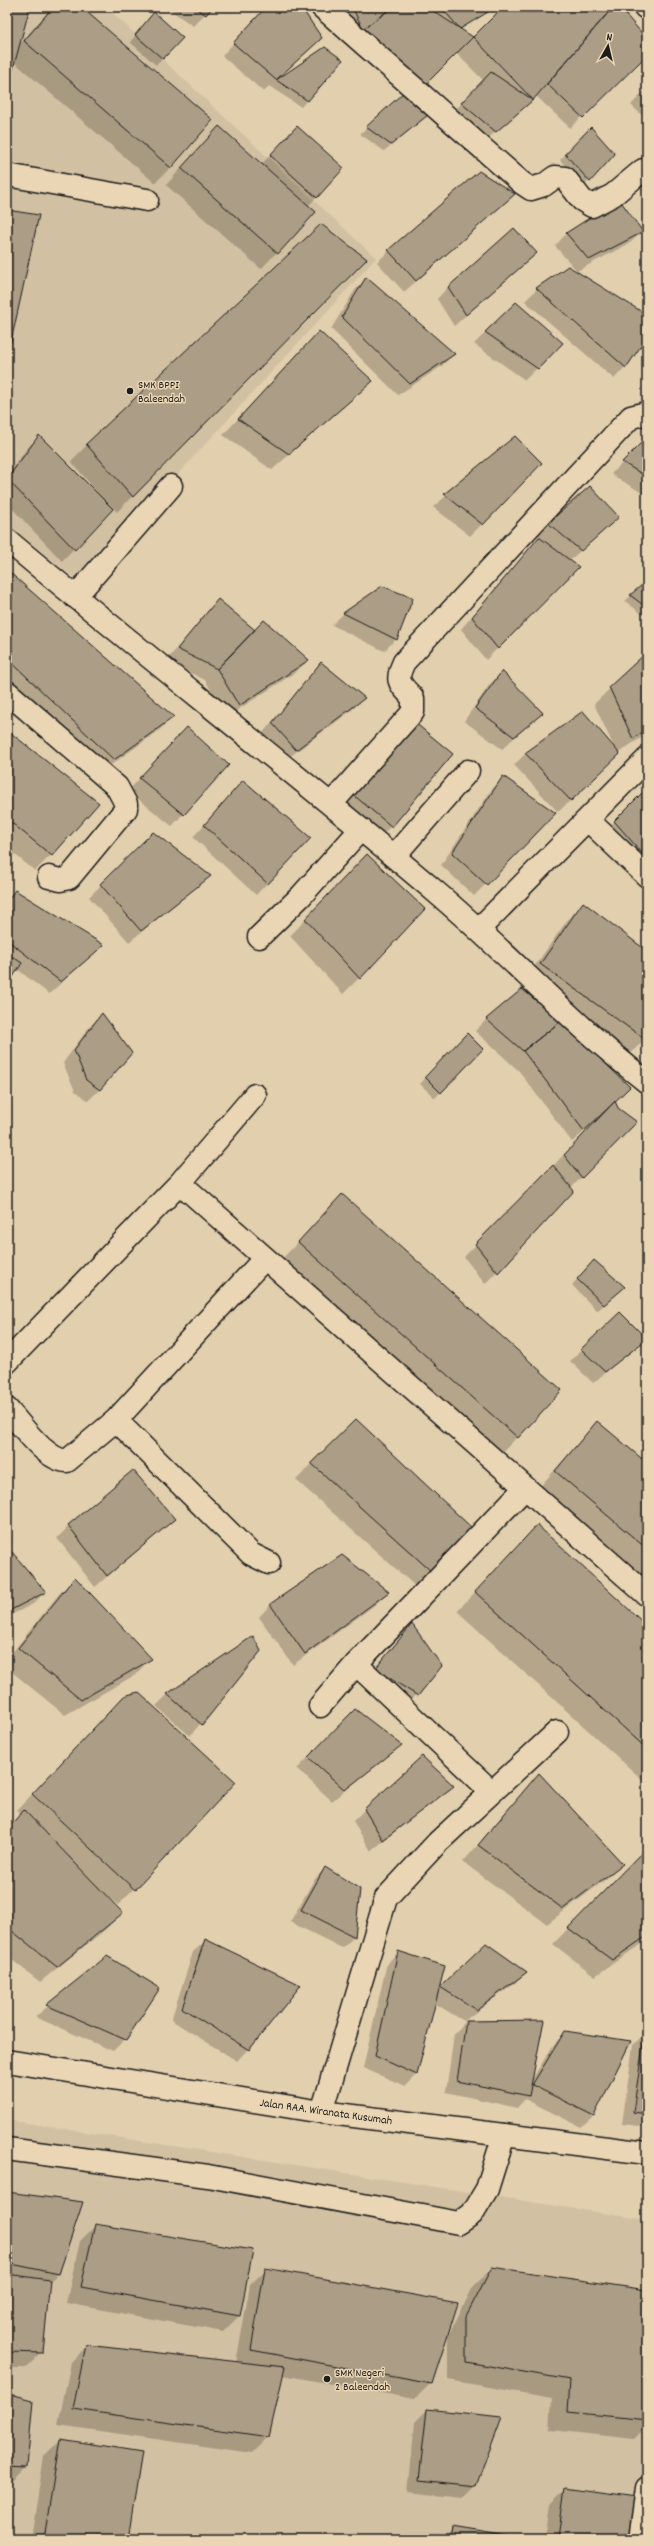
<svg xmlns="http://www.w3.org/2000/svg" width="654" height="2546" font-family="Dekko,sans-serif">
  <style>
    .built { fill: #d2c0a2 }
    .shadow { fill: #0003 }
    .building { fill: #ab9d86; stroke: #1c1c1c }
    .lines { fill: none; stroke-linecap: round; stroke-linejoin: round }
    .minor-casing { stroke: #1c1c1c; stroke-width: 25 }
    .major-casing { stroke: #1c1c1c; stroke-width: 25 }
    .minor { stroke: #ead6b4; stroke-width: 22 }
    .major { stroke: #ead6b4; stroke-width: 22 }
    .poi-dot { fill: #1c1c1c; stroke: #ead6b4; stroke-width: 1.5 }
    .labels { text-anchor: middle; stroke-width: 3; stroke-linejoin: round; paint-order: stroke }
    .poi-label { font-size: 12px; fill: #1c1c1c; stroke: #ead6b4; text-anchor: start }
    .street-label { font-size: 12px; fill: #1c1c1c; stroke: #ead6b4 }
  </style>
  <rect width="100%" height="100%" fill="#e2cfae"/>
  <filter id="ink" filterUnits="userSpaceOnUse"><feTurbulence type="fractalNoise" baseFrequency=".025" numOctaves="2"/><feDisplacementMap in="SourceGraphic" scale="8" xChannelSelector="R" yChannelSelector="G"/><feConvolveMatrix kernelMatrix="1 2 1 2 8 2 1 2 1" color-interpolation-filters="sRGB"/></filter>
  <g filter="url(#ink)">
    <!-- built -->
    <path class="built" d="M7 7H106L376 258 79 582 7 524Z
      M7 2120 647 2220V2539H7Z"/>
    <!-- shadow -->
    <path class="shadow" d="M7 7H29L18 46 52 7H80L171 167 155 183 14 62 7 87Z
      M166 7H212L193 26Z
      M266 7H300L321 38 277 80 307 100 301 107 269 86 264 92 222 56Z
      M346 7H425L435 13 430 7H493L460 30 472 38 504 7H618L647 41V53L570 128 536 96 483 143 450 115 484 81 456 53 358 36 344 9Z
      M154 13 182 38 156 65 130 42Z
      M647 88V120L631 105Z
      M404 93 421 121 384 151 360 134Z
      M591 129 614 154 583 187 560 160Z
      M285 139 317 197 308 206 315 212 261 269 166 185 203 144 261 165Z
      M514 194 404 292 377 262 389 251Z
      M619 201 642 232 630 243 577 271 555 246 566 234Z
      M536 253 524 264 454 326 437 299 448 287Z
      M365 259 117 512 113 508 62 561 7 503V476L27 448 39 437 110 508 71 461 87 445Z
      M568 267 647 316V335L625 367 614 379 525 301 537 289Z
      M366 279 453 354 442 366 398 395 331 329 355 290Z
      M486 332 562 343 525 380 474 344Z
      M303 348 372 381 272 470 223 435Z
      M515 438 482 524 470 536 433 507Z
      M647 439V496L611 474Z
      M590 487 618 517 569 561 577 567 486 660 461 629 540 537 537 536Z
      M7 572 173 717 157 732 97 775 7 689Z
      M647 582V618L625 601Z
      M382 587 412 598 396 639 384 651 332 625 343 614Z
      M218 601 255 631 308 660 296 672 227 717 205 680 166 661Z
      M647 653V734L618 753 607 766 558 812 514 765 525 754 583 713 614 747 594 704Z
      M321 663 363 698 352 710 284 761 261 735Z
      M502 672 542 713 502 749 464 721 490 684Z
      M7 731 51 855 35 871 7 848Z
      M402 734 391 826 379 838 341 806Z
      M175 740 183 814 172 826 128 791Z
      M504 777 555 814 474 896 441 865 492 789Z
      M243 782 309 838 256 895 193 837Z
      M647 789V845L639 856 647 849V870L603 833Z
      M153 834 210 876 129 942 89 897Z
      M351 871 359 978 343 994 290 936Z
      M15 891 102 946 49 994 17 969 7 984V899Z
      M584 903 647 952V1037L629 1055 525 980 568 919Z
      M102 1015 100 1089 88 1101 75 1091 63 1063 90 1026Z
      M487 1019 614 1102 618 1109 636 1122 571 1188 573 1191 485 1284 464 1257 597 1121 572 1142 519 1071 475 1031Z
      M461 1040 482 1049 435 1098 420 1084Z
      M342 1195 561 1390 502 1453 283 1258Z
      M588 1267 618 1293 597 1311 572 1285Z
      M620 1313 646 1338 593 1383 570 1361Z
      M356 1420 431 1570 415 1586 296 1480Z
      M597 1422 647 1464V1583L537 1490Z
      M174 1519 95 1587 57 1538 69 1526Z
      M537 1527 647 1627V1784L457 1611Z
      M342 1556 387 1592 376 1604 293 1665 259 1617 270 1605Z
      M7 1557 45 1592 33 1604 7 1617Z
      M75 1578 150 1659 135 1675 65 1715 7 1668V1659L59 1594Z
      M412 1626 440 1666 405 1708 364 1681Z
      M260 1651 190 1736 156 1706 168 1694Z
      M355 1710 400 1745 332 1801 297 1769Z
      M111 1711 235 1782 118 1905 102 1892 122 1913 106 1929 40 1982 7 1956V1828L21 1814 17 1810Z
      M539 1774 622 1863 606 1879 547 1924 463 1862Z
      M452 1786 371 1851 353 1821 364 1810Z
      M647 1848V1940L595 1976 553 1944Z
      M325 1868 359 1890 354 1937 342 1948 290 1922 314 1880Z
      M205 1941 248 2049 237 2061 171 2020 193 1952Z
      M486 1944 526 1972 514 1984 464 2021 434 2003 416 2075 405 2086 363 2068 387 1963 399 1952 437 1991Z
      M107 1957 125 2039 113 2051 35 2017Z
      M543 2021 532 2079 554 2044 566 2032 630 2041 593 2116 581 2127 525 2099 517 2108 446 2092 454 2034 465 2022Z
      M645 2033 647 2034V2127L622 2124 633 2045Z
      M7 2193 58 2274 49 2282 42 2352 26 2368H7Z
      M96 2225 252 2250 239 2316 223 2332 66 2303 80 2241Z
      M492 2268 647 2291V2426L634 2439 550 2430 552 2398 448 2380V2334L431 2383 415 2399 282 2375 268 2437 252 2453 58 2425 71 2362 87 2346 236 2363 250 2285 266 2269 449 2334 473 2287Z
      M7 2394 26 2467 10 2483H7Z
      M427 2410 500 2418 475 2486 463 2498 408 2492 415 2422Z
      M60 2440 127 2539H31L44 2456Z
      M566 2488 629 2539H545L550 2504Z
      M452 2528 519 2539H441Z"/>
    <!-- building -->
    <path class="building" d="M7 7H30L7 91Z
      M53 7H81L213 120 171 168 24 41Z
      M194 7H213L206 15Z
      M266 7H301L322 38 276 80 233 43Z
      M352 7H393L363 29Z
      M393 7H427L473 37 425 85 363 29Z
      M441 7H482L488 12 460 29Z
      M503 7H613L533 100 473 37Z
      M613 7H619L647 39V55L583 118 547 84Z
      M154 12 183 38 163 59 135 35Z
      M325 47 343 60 308 101 276 80Z
      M491 72 533 100 496 132 461 103Z
      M404 92 428 115 391 145 366 127Z
      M219 126 316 212 278 254 181 168Z
      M297 126 344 168 317 198 270 155Z
      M591 127 615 154 590 182 565 154Z
      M479 171 515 194 416 281 388 250Z
      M619 199 643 232 589 260 566 233Z
      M7 210 39 215 7 360Z
      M321 224 367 259 133 497 86 444Z
      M514 228 537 253 466 315 448 287Z
      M568 266 647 315V337L626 368 536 288Z
      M366 277 455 354 410 384 342 317Z
      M516 302 563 343 538 369 485 332Z
      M319 331 373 381 289 454 238 419Z
      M39 435 113 509 75 550 7 479Z
      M515 436 542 463 483 525 444 494Z
      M647 437V477L622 462Z
      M590 486 619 517 581 551 548 523Z
      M539 537 579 567 498 649 472 617Z
      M7 570 174 717 114 760 7 658Z
      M647 581V608L630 595Z
      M382 586 413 598 397 640 343 613Z
      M218 599 255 630 217 669 177 649Z
      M264 620 309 660 239 706 217 669Z
      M647 652V729L633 739 609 687Z
      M321 662 365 698 296 750 272 723Z
      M502 671 543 713 514 737 475 708Z
      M583 711 620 754 571 801 525 753Z
      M413 721 453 754 392 827 351 793Z
      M187 727 229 765 184 815 139 778Z
      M7 730 99 803 52 856 7 819Z
      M503 776 556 813 487 885 452 853Z
      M243 780 311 838 268 884 204 825Z
      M647 788V847L642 853 614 821Z
      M153 832 211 876 141 931 100 884Z
      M367 854 425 909 360 979 305 919Z
      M15 890 104 945 61 982 7 940V901Z
      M583 902 647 951 646 1040 540 964Z
      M7 953 22 963 7 986Z
      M522 989 561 1021 523 1051 486 1019Z
      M102 1013 132 1053 100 1090 86 1080 74 1050Z
      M561 1021 630 1087 584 1131 523 1051Z
      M467 1033 483 1049 441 1093 425 1077Z
      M615 1101 618 1108 637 1122 582 1178 564 1155Z
      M553 1165 574 1191 498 1273 475 1244Z
      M342 1194 562 1390 518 1438 298 1242Z
      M594 1260 625 1287 604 1305 577 1279Z
      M620 1312 647 1339 605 1372 581 1349Z
      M356 1419 472 1528 431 1571 311 1463Z
      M597 1421 647 1463V1549L555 1471Z
      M133 1470 175 1519 107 1576 68 1525Z
      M537 1525 647 1626V1749L475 1592Z
      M12 1552 46 1592 7 1612V1556Z
      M342 1555 389 1592 305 1654 270 1604Z
      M75 1577 152 1659 81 1700 18 1648Z
      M412 1624 442 1666 418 1696 375 1669Z
      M253 1636 261 1651 202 1725 167 1694Z
      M138 1692 236 1782 135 1890 32 1794 124 1696Z
      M355 1709 402 1745 345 1790 308 1757Z
      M422 1756 454 1786 383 1840 364 1809Z
      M539 1773 623 1864 563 1909 478 1845Z
      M24 1810 123 1913 57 1967 7 1927V1829Z
      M647 1847V1936L612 1960 568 1928Z
      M325 1867 360 1889 355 1937 301 1910Z
      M205 1939 301 1985 249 2050 182 2008Z
      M486 1943 527 1972 477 2010 440 1987Z
      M398 1951 445 1966 417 2075 375 2056Z
      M107 1956 160 1988 126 2040 46 2005Z
      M544 2020 529 2096 457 2081 466 2021Z
      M565 2031 631 2041 594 2116 532 2085Z
      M645 2032 647 2033V2114L633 2112Z
      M7 2192 83 2202 59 2274 7 2263Z
      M95 2224 253 2250 240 2316 81 2287Z
      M492 2267 647 2290V2420L568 2412 570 2380 466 2362V2316Z
      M265 2268 458 2303 432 2384 251 2350Z
      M7 2274 50 2280 43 2353 7 2352Z
      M86 2345 285 2367 269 2437 73 2409Z
      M7 2393 33 2400 27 2467 7 2466Z
      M427 2409 502 2417 476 2486 419 2480Z
      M60 2439 142 2452 128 2539H44Z
      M565 2487 636 2497 630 2539H558Z
      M451 2527 525 2539H449Z"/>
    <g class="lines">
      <defs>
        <path id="minor" d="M322 7 522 183 531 189 544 185 555 177 565 178 582 200 592 206 613 195 643 170
          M645 7 647 8
          M7 175 147 200
          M7 540C149 659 296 773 437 893 509 954 572 1024 647 1082
          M75 597 171 486
          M7 692 117 787 126 804V809L69 878 60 880 49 877
          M331 804 413 712V698C399 683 395 681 404 662L631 417 647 413
          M588 820 647 876
          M394 856 468 771
          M479 929 647 759
          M259 937 301 896 361 829
          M180 1183 647 1595
          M7 1362 180 1183 255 1095
          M7 1409C22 1425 45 1460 67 1461L116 1420 265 1258
          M116 1420 251 1554 269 1563
          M356 1664 492 1792
          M320 1706 356 1664 525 1488
          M322 2112 386 1898 438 1842 557 1732
          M7 2149 208 2176 459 2223 472 2214 487 2189 504 2135
          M640 2539 647 2488"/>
        <path id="major" d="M7 2061 322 2112 647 2153"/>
      </defs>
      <!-- minor casing -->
      <use href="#minor" class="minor-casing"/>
      <!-- major casing -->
      <use href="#major" class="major-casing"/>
      <!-- minor -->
      <use href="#minor" class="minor"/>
      <!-- major -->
      <use href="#major" class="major"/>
    </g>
  </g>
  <!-- markers -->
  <g class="poi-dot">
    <circle cx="130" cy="391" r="4"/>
    <circle cx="327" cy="2379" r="4"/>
  </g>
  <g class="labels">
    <!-- poi labels -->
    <g class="poi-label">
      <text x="138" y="388">SMK BPPI<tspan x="138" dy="14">Baleendah</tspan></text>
      <text x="335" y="2376">SMK Negeri<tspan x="335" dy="14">2 Baleendah</tspan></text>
    </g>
    <!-- street labels -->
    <g class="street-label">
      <text transform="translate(326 2111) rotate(8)" y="4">Jalan RAA. Wiranata Kusumah</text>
    </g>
  </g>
  <!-- margin -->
  <rect width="654" height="2546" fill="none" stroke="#ead6b4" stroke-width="24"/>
  <rect x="12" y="12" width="630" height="2522" fill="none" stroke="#1c1c1c" stroke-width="1.5" filter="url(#ink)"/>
  <!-- north arrow -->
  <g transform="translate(608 46) rotate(8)" stroke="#ead6b4" stroke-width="3" paint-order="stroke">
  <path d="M0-3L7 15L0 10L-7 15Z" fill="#1c1c1c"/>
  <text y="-6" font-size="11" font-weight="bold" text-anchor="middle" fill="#1c1c1c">N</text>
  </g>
</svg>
